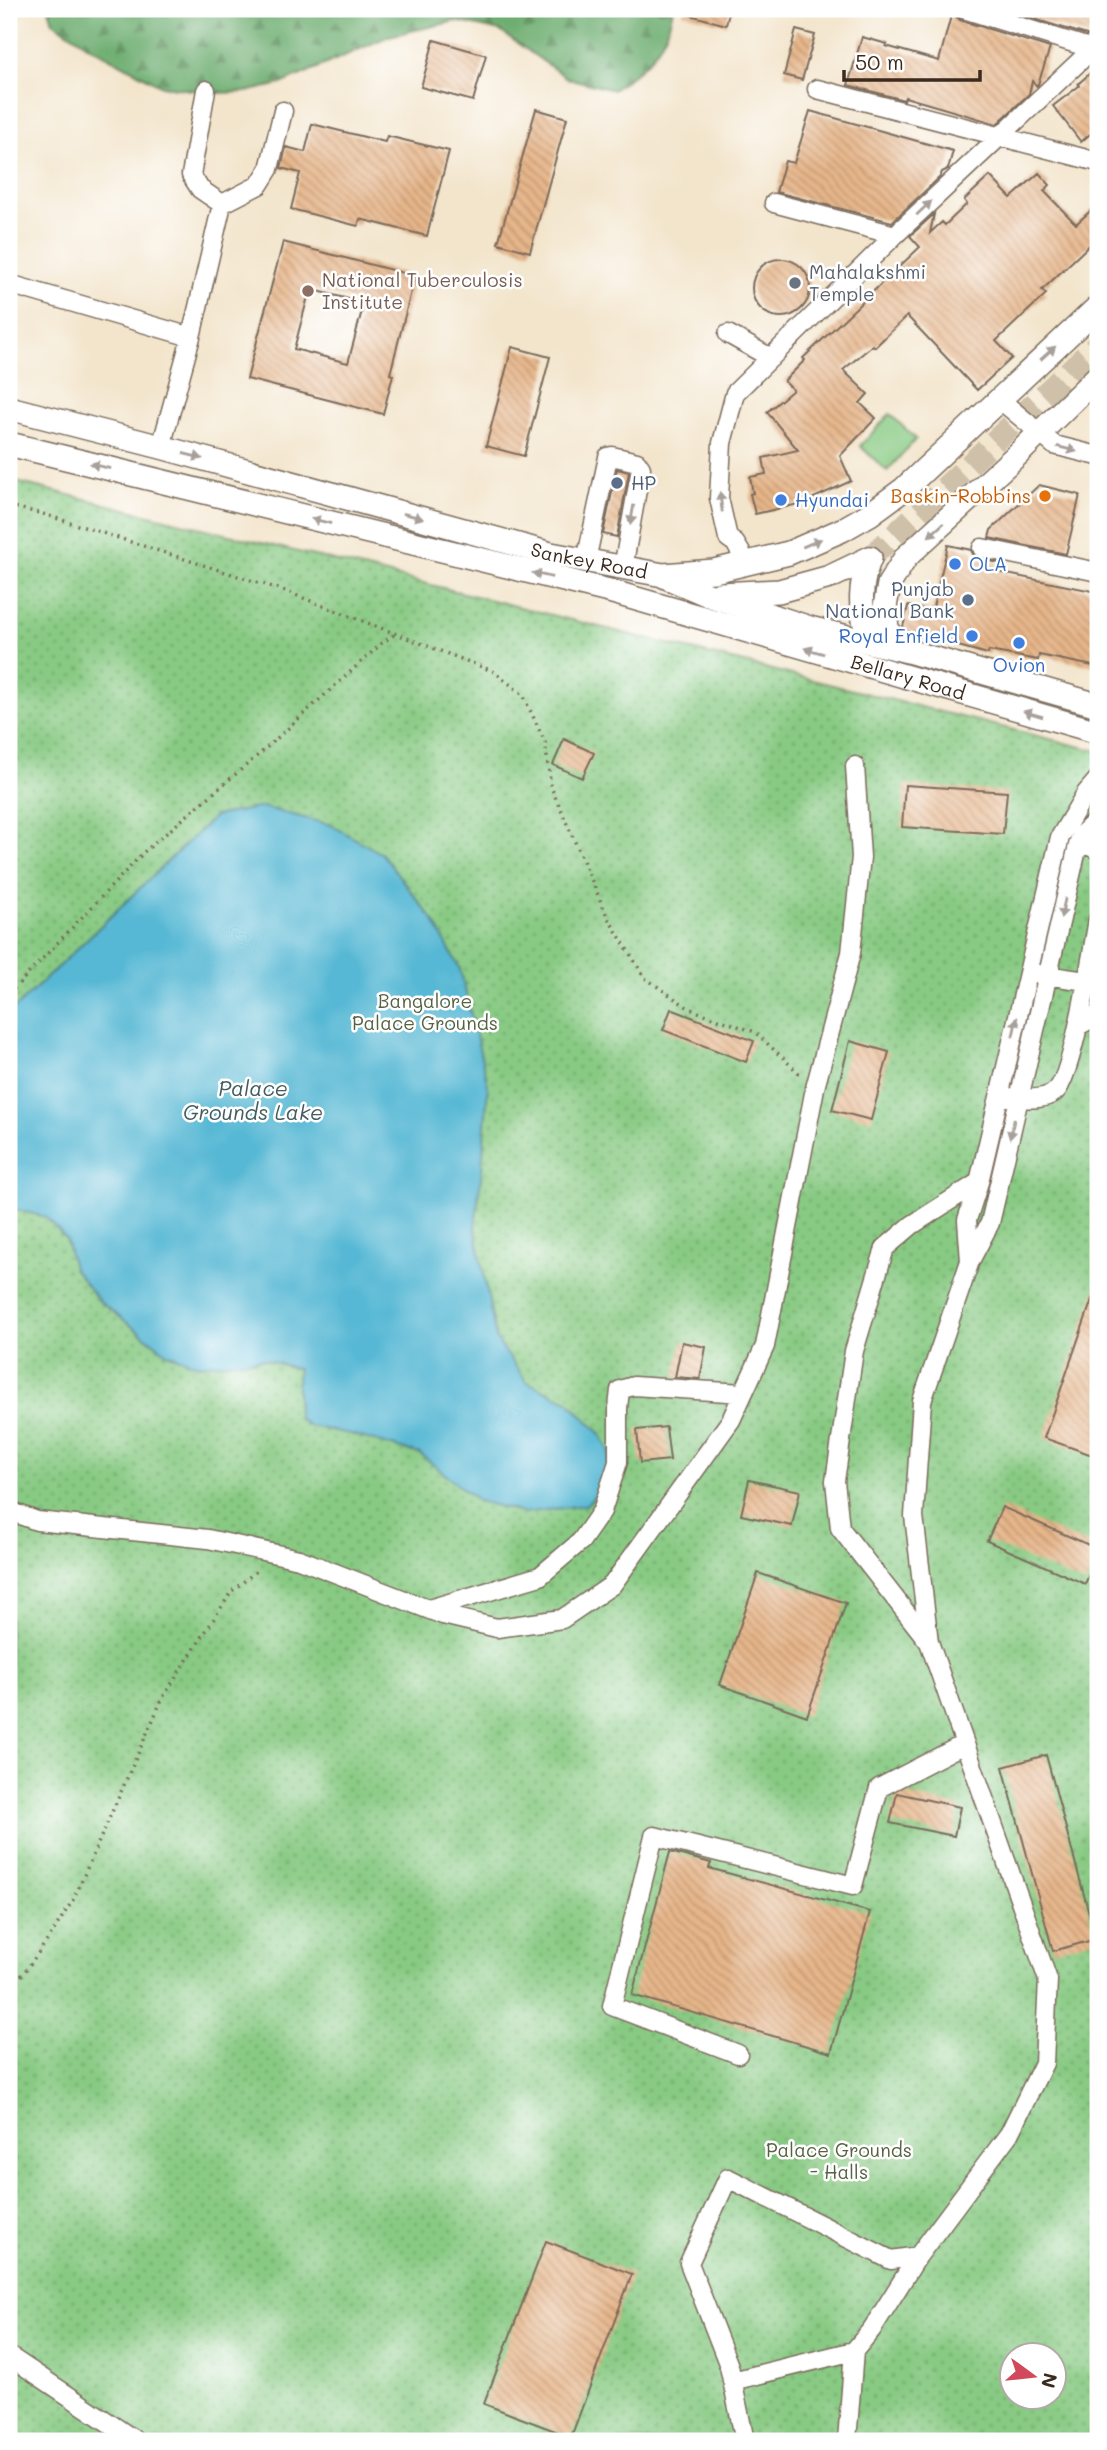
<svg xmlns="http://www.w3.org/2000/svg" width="1107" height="2450" font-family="Mali,sans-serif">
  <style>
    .green { fill: #88ca83; stroke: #627a50; stroke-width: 2 }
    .forest { fill: url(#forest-firs); stroke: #546c48; stroke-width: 2 }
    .park { fill: url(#park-dots); stroke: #627a50; stroke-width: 2; fill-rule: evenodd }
    .water { fill: #56b8d4; stroke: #487179; stroke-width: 2 }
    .building { fill: url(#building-back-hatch); fill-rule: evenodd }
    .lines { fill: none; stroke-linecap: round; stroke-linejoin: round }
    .major-tunnel { stroke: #cec0a9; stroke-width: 23; stroke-dasharray: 23 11; stroke-linecap: butt }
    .minor-casing { stroke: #7b6b5b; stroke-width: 21 }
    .major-casing { stroke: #7b6b5b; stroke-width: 26 }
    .path { stroke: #7b6b5b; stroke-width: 3.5; stroke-dasharray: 2 5; stroke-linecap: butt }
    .minor { stroke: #fff; stroke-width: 18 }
    .major { stroke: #fff; stroke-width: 23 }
    .oneway { fill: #a79f9a }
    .worship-dot { fill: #6b7280; stroke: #fff; stroke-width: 2.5 }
    .education-dot { fill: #8d6e63; stroke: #fff; stroke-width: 2.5 }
    .service-dot { fill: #5c6f8a; stroke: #fff; stroke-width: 2.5 }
    .food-dot { fill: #e8710a; stroke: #fff; stroke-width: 2.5 }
    .shop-dot { fill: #3f7fe0; stroke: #fff; stroke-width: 2.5 }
    .labels { text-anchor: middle; stroke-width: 5; stroke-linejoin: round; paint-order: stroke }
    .worship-label { font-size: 19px; fill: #5b616d; stroke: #fff; text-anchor: start }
    .education-label { font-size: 19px; fill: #785e54; stroke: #fff; text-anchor: start }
    .service-label { font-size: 19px; fill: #4e5e75; stroke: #fff; text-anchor: start }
    .food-label { font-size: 19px; fill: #c56008; stroke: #fff; text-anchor: end }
    .shop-label { font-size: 19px; fill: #366cbe; stroke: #fff; text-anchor: start }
    .street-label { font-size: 19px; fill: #3b2a1e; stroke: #fff }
    .park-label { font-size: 19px; fill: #566241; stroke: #fff }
    .water-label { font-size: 21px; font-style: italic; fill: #445c5e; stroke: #fff }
  </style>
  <defs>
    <pattern id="forest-firs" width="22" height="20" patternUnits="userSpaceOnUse" patternTransform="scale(1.75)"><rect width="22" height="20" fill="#6eae71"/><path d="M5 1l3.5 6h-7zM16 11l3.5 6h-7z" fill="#5c8e5c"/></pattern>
    <pattern id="park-dots" width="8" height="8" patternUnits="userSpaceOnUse" patternTransform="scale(1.75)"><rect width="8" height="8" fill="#88ca83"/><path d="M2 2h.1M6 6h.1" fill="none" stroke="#70a46b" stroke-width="1.8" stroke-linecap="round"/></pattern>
    <pattern id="building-back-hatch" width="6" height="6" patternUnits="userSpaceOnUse" patternTransform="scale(1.75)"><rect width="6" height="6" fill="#e7b68a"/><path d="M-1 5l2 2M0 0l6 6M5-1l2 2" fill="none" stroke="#bc9470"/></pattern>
  </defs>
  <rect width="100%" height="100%" fill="#fff"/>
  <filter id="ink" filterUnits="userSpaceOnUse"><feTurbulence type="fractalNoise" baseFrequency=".0143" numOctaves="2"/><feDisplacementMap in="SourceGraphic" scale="14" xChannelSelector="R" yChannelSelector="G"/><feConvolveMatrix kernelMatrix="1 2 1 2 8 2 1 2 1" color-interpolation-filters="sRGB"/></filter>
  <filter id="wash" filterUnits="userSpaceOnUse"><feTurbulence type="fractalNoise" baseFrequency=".00686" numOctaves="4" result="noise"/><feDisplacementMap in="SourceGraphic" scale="28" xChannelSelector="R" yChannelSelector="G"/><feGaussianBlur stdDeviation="1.57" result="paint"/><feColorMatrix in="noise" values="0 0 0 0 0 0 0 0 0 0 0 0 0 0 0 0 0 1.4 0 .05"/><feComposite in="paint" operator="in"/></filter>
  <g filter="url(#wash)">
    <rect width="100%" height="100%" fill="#f3e5cc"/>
    <!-- green -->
    <path class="green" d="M890 414 916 439 887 471 860 446Z"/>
    <!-- forest -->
    <path class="forest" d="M49 9H673C665 51 645 66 613 90L567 78 500 31 456 21 389 36 281 84 246 92 215 93 162 86 90 47 53 22Z"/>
    <!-- park -->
    <path class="park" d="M9 480 1098 751V2441H9ZM1012 2356H1054V2398H1012Z"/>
    <!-- water -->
    <path class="water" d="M262 807 331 825 382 854 434 921 460 969 488 1085 482 1168 475 1227 496 1339 527 1382 568 1401 600 1433 610 1452 604 1487 586 1505 524 1513 478 1501 420 1454 350 1434 309 1426 298 1418 297 1383 298 1369 263 1359 198 1365 167 1353 100 1302 73 1268 66 1239 46 1217 9 1208V1014L215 816Z"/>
    <g id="blocks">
      <!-- building -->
      <path class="building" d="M684 9H730L726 25 683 13Z
        M1001 9H1098V33L1090 36Z
        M952 12 960 20 1050 48 1038 84 1037 86 1032 81 1029 94 997 124 905 97 904 100 848 85 862 37 887 44 886 46 939 61Z
        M796 30 815 35 802 80 784 75Z
        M434 40 486 55 473 101 421 87Z
        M1098 66V127L1081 142 1053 106 1079 86 1078 84Z
        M536 109 567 118 530 252 498 243Z
        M810 111 953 151 948 169 942 172 940 177 892 222 776 192 785 161 794 163Z
        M312 124 385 142 387 136 449 151 427 236 360 219 358 226 291 209 300 173 281 168 286 147 305 152Z
        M1039 173 1050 185 1044 191 1076 224 1098 204V237L1042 290 1046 294 996 341 1012 358 977 390 907 316 875 347 873 345 843 370 868 394 860 403 876 418 840 456 851 481 803 503 755 514 750 494 753 493 750 477 766 474 763 458 798 450 767 412 793 390 784 381 805 360 803 358 920 247 910 236 934 214 930 233 942 222 945 225 967 204 964 200 990 176 1011 198Z
        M283 242 415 276 390 374 393 375 383 414 247 379ZM310 289 364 303 348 363 294 349Z
        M752 288a29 29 0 1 1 58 0a29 29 0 1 1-58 0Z
        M512 347 550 357 524 456 486 446Z
        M617 469 629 472 617 537 603 534Z
        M1039 485 1080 495 1066 554 989 538 991 530Z
        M948 545 971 550 974 556 980 559 1004 564 1002 573 1098 592V667L1039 655 1038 660 989 651 988 654 909 633 903 627 908 606 932 611Z
        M564 739 594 753 582 778 553 765Z
        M905 785 1007 792 1003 834 902 827Z
        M671 1009 754 1041 746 1062 663 1030Z
        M850 1041 889 1052 871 1120 832 1110Z
        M1096 1288 1098 1289V1457L1044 1438Z
        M682 1342 706 1347 700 1379 675 1377Z
        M666 1427 670 1460 640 1463 637 1430Z
        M749 1480 800 1491 792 1526 741 1515Z
        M1002 1507 1098 1549V1554L1085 1584 987 1541Z
        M758 1573 846 1603 807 1716 720 1685Z
        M1046 1755 1096 1939 1053 1951 1003 1767Z
        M897 1793 960 1807 954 1836 890 1823Z
        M670 1852 711 1863 709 1868 870 1912 831 2053 632 1995Z
        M546 2241 632 2274 571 2437 484 2404Z"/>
    </g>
  </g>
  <g filter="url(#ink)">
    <use href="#blocks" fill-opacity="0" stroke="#7b6b5b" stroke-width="2"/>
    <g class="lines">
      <!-- major-tunnel -->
      <path class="major-tunnel" d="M870 558 1098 344"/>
      <defs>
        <path id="minor" d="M963 9 1093 49
          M817 89 1098 162
          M206 90 191 175 200 189 222 204
          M774 203 895 235
          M9 284 191 337
          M728 334 771 358
          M998 398 1054 445 1098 456
          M161 447 191 337 222 204 259 185 269 169 283 111
          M982 548 1098 572
          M586 561 608 457 612 456 637 462 641 468 623 568
          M747 563 735 543 728 538 719 498 722 443 735 393 895 235 1098 44
          M1079 841 1098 850
          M1038 974 1086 981
          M1078 1026 1098 1015
          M1009 1097C1024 1099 1045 1101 1056 1091 1073 1075 1093 948 1098 919
          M970 1261 967 1220 979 1182 1060 837 1086 793 1098 779
          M9 1511 37 1521 208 1539 299 1559 443 1615 497 1628 562 1619 612 1585 731 1420 765 1346 815 1088 851 953 861 857 855 766
          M429 1609 540 1576 581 1541 602 1511 618 1462V1408L620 1390 633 1386 743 1393
          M929 1642 840 1528 835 1481 854 1351 885 1248 912 1225 979 1182
          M738 2054 612 2006 654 1836 853 1886 879 1788 964 1744
          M9 2356 136 2441
          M732 2381 854 2351 872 2329 918 2256
          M745 2441 729 2366 689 2263 728 2178 891 2260 918 2256 1009 2134 1044 2063 1048 1980 929 1642 914 1516 922 1401 970 1261 990 1223 1079 841 1082 834 1098 819
          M847 2441 854 2351"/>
        <g id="major">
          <path id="s1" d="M9 408 161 447 551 554 663 575 714 571 789 553 842 530 870 514 904 489 1098 307"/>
          <path id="s2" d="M9 444 609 591 1098 732"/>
          <path d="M870 558C862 577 859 600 864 620 866 628 874 637 879 644"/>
          <path d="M666 577 708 595 813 629 904 650 1098 705"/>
          <path d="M720 594 779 591 830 577 870 558"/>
          <path d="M904 650 887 629 885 607 889 584 906 557 1017 455 1098 376"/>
        </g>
      </defs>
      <!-- minor casing -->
      <use href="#minor" class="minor-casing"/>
      <!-- major casing -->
      <use href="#major" class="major-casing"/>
      <!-- path -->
      <path class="path" d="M9 506 43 514 285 591 495 672 523 695 545 742 551 787 608 918 645 978 690 1009 755 1032 801 1075
        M9 994 144 852 263 751 382 643 395 634
        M9 1993 49 1938 73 1900 163 1697 232 1591 259 1569"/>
      <!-- minor -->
      <use href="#minor" class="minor"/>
      <!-- major -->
      <use href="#major" class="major"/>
    </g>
    <!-- one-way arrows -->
    <defs><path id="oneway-solid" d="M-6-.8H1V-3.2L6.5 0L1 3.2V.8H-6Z" transform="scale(1.75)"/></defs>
    <g class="oneway">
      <use href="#oneway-solid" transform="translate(924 208) rotate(-43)"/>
      <use href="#oneway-solid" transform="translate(1048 353) rotate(-42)"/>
      <use href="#oneway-solid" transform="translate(1067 449) rotate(15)"/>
      <use href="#oneway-solid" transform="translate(193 456) rotate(15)"/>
      <use href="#oneway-solid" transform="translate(100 466) rotate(-166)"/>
      <use href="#oneway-solid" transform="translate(721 502) rotate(-97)"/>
      <use href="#oneway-solid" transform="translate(632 515) rotate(100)"/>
      <use href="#oneway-solid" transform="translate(413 516) rotate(15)"/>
      <use href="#oneway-solid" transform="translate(321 521) rotate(-166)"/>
      <use href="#oneway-solid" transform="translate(936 530) rotate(138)"/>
      <use href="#oneway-solid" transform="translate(812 543) rotate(-23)"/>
      <use href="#oneway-solid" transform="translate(542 575) rotate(-167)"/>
      <use href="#oneway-solid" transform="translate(814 651) rotate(-164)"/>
      <use href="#oneway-solid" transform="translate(1033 714) rotate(-164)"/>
      <use href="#oneway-solid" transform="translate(1063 908) rotate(103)"/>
      <use href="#oneway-solid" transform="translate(1015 1027) rotate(-77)"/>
      <use href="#oneway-solid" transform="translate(1012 1129) rotate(103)"/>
    </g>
  </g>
  <!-- markers -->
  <circle class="worship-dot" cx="795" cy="283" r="7"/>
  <circle class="education-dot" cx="308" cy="291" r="7"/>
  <g class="service-dot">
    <circle cx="617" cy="483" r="7"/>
    <circle cx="968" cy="600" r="7"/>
  </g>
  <circle class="food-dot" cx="1045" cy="496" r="7"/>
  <g class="shop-dot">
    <circle cx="781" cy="500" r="7"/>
    <circle cx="955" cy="564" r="7"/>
    <circle cx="972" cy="636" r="7"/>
    <circle cx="1019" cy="643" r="7"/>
  </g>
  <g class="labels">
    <!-- worship labels -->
    <g class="worship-label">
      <text x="809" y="279">Mahalakshmi<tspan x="809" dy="22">Temple</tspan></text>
    </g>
    <!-- education labels -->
    <g class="education-label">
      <text x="322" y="287">National Tuberculosis<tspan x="322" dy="22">Institute</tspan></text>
    </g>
    <!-- service labels -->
    <g class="service-label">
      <text x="631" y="490">HP</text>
      <text x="954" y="596" text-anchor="end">Punjab<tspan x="954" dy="22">National Bank</tspan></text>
    </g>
    <!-- food labels -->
    <g class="food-label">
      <text x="1031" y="503">Baskin-Robbins</text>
    </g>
    <!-- shop labels -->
    <g class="shop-label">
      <text x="795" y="507">Hyundai</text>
      <text x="969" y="571">OLA</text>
      <text x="958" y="643" text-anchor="end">Royal Enfield</text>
      <text x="1019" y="672" text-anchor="middle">Ovion</text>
    </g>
    <!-- street labels -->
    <g class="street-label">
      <text dy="7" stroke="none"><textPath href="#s1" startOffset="600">Sankey Road</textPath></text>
      <text dy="7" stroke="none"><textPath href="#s2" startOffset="929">Bellary Road</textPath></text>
    </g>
    <!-- park labels -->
    <g class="park-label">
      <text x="425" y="1008">Bangalore<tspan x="425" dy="22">Palace Grounds</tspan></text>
      <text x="839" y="2157">Palace Grounds<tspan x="839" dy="22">- Halls</tspan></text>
    </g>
    <!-- water labels -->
    <g class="water-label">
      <text x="253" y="1096">Palace<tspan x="253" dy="24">Grounds Lake</tspan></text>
    </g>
  </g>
  <!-- margin -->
  <rect width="1107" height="2450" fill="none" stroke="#fff" stroke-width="35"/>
  <!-- north arrow -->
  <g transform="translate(1033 2376) rotate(105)"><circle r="33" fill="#ffffff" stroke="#b1aaa5" stroke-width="2"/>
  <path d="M0-5L12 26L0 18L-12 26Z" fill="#d1495b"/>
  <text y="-10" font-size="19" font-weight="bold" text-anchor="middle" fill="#3b2a1e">N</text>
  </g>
  <!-- scale -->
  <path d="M844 70v10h136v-10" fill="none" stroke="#3b2a1e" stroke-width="3.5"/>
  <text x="855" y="70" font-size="21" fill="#3b2a1e" stroke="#ffffff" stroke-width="5" paint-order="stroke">50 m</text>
</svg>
